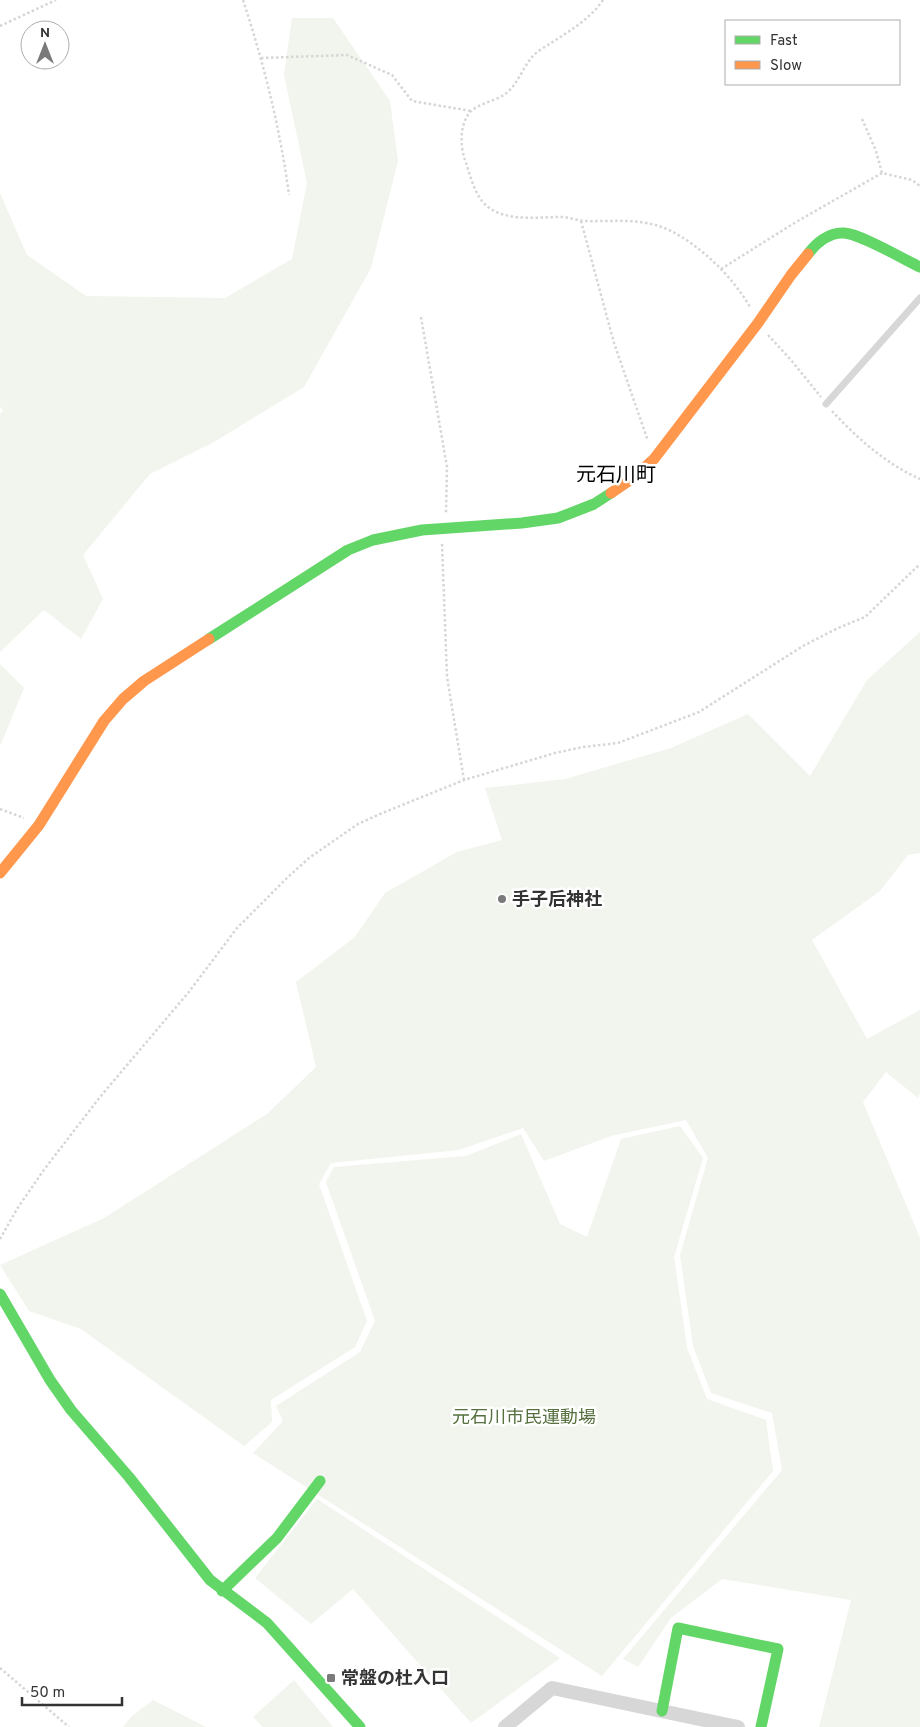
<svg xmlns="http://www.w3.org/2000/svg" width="920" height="1727" font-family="Overpass,'Noto Sans JP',sans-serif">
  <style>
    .green { fill: #f1f5ed }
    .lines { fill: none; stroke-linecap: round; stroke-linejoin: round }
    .path { stroke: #d6d6d6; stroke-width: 2.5; stroke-dasharray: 2.5 2.5; stroke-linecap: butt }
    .lane { stroke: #d7d7d7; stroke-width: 7 }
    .street { stroke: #d7d7d7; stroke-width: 14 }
    .fast { stroke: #63d668; stroke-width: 11 }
    .slow { stroke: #ff974d; stroke-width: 11 }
    .poi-dot { fill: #7a7a7a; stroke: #fff; stroke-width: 2 }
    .labels { text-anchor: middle; stroke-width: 5; stroke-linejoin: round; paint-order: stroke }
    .poi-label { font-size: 18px; font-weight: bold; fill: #333; stroke: #fff; text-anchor: start }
    .park-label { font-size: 18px; fill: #56703f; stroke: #fff }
    .quarter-label { font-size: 20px; fill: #000; stroke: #fff }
  </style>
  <rect width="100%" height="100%" fill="#fff"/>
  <!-- green -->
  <path class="green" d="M292 18H333L390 101 398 161 371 268 304 387 214 442 150 474 83 555 103 599 81 639 44 610 0 652V414L3 410 0 407V193L27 255 86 296 225 298 292 259 307 183 284 75Z
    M920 632V853L908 855 880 891 812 940 867 1039 920 1010V1093L918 1098 886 1072 863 1102 920 1238V1727H819L851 1600 722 1579 671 1618 638 1667 623 1659 782 1470 772 1413 711 1393 693 1346 680 1255 708 1158 686 1120 611 1136 544 1161 523 1128 459 1150 331 1163 319 1184 367 1321 355 1347 271 1400 272 1422 244 1446 81 1329 29 1311 0 1265 104 1218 267 1114 316 1067 296 982 355 937 385 893 457 852 502 840 485 788 565 779 671 748 748 714 810 776 867 680Z
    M0 664 24 688 0 746Z
    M680 1126 703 1158 674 1257 687 1348 707 1399 766 1420 773 1471 602 1676 253 1453 283 1421 276 1406 360 1352 375 1321 326 1182 334 1167 466 1156 521 1134 560 1224 587 1237 621 1139Z
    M317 1499 560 1658 471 1723 353 1589 311 1624 255 1578Z
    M294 1680 333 1727H263L253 1717Z
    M153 1700 206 1727H123L132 1716Z"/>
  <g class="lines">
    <!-- path -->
    <path class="path" d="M243 0C264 64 280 128 289 195
      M603 0C590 19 571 30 551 43 545 47 537 51 533 56 522 68 518 85 504 95 494 101 478 104 470 112 459 126 460 147 466 163 470 175 474 191 482 201 500 223 536 217 561 217 569 217 576 220 583 221 612 222 641 217 669 230 700 245 733 277 750 307
      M0 26 56 0
      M261 58 347 55 392 75 412 101 471 111
      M862 119 876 151 882 173
      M581 221 614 343 648 441
      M721 269 796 222 882 173 912 180 920 186
      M421 317 447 467 446 513
      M768 335 791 360 821 397
      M832 411C857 438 886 464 920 479
      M442 544 447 677 464 780
      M0 809 24 818
      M0 1239 17 1209 43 1171 100 1097 188 993 237 928 288 877 309 858 358 824 380 814 464 780 555 753 583 747 618 743 699 712 803 646 838 628 865 617 920 564
      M0 1668 69 1727"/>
    <!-- lane -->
    <path class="lane" d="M826 404 920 298"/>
    <!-- street -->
    <path class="street" d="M505 1727 552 1688 738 1727"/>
    <!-- fast -->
    <path class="fast" d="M808 254C816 243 829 232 844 233 861 234 903 259 920 267
      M209 639 348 550 373 540 422 530 522 523 558 518 594 504 611 493
      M0 1294 50 1380 71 1410 129 1477 210 1580 267 1623 360 1727
      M222 1591 277 1538 320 1481
      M662 1711 678 1628 778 1649 761 1727"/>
    <!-- slow -->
    <path class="slow" d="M611 493 633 478 654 459 758 323 791 275 808 254
      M0 873 39 825 104 721 123 699 144 681 209 639"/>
  </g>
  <!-- markers -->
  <g class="poi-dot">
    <circle cx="502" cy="899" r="5"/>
    <rect x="326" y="1673" width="10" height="10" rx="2.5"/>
  </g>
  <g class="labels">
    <!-- poi labels -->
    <g class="poi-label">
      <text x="512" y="905">手子后神社</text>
      <text x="341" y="1684">常盤の杜入口</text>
    </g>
    <!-- park labels -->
    <g class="park-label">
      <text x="524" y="1423">元石川市民運動場</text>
    </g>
    <!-- quarter labels -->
    <g class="quarter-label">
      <text x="616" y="481">元石川町</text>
    </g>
  </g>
  <!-- legend -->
  <rect x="725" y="20" width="175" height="65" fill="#ffffff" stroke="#adadad"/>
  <rect x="735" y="36" width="25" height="8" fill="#63d668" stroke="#adadad"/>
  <text x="770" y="45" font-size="15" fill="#333333">Fast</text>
  <rect x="735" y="61" width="25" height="8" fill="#ff974d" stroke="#adadad"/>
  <text x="770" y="70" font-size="15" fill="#333333">Slow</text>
  <!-- north arrow -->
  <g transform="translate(45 45)"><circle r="24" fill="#ffffff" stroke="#adadad"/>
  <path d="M0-4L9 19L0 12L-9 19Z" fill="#7a7a7a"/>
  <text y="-8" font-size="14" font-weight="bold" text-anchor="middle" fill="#333333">N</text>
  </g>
  <!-- scale -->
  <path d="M22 1697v8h100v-8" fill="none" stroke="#333333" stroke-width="2.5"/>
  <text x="30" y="1697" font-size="15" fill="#333333" stroke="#ffffff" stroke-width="4" paint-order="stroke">50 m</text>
</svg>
